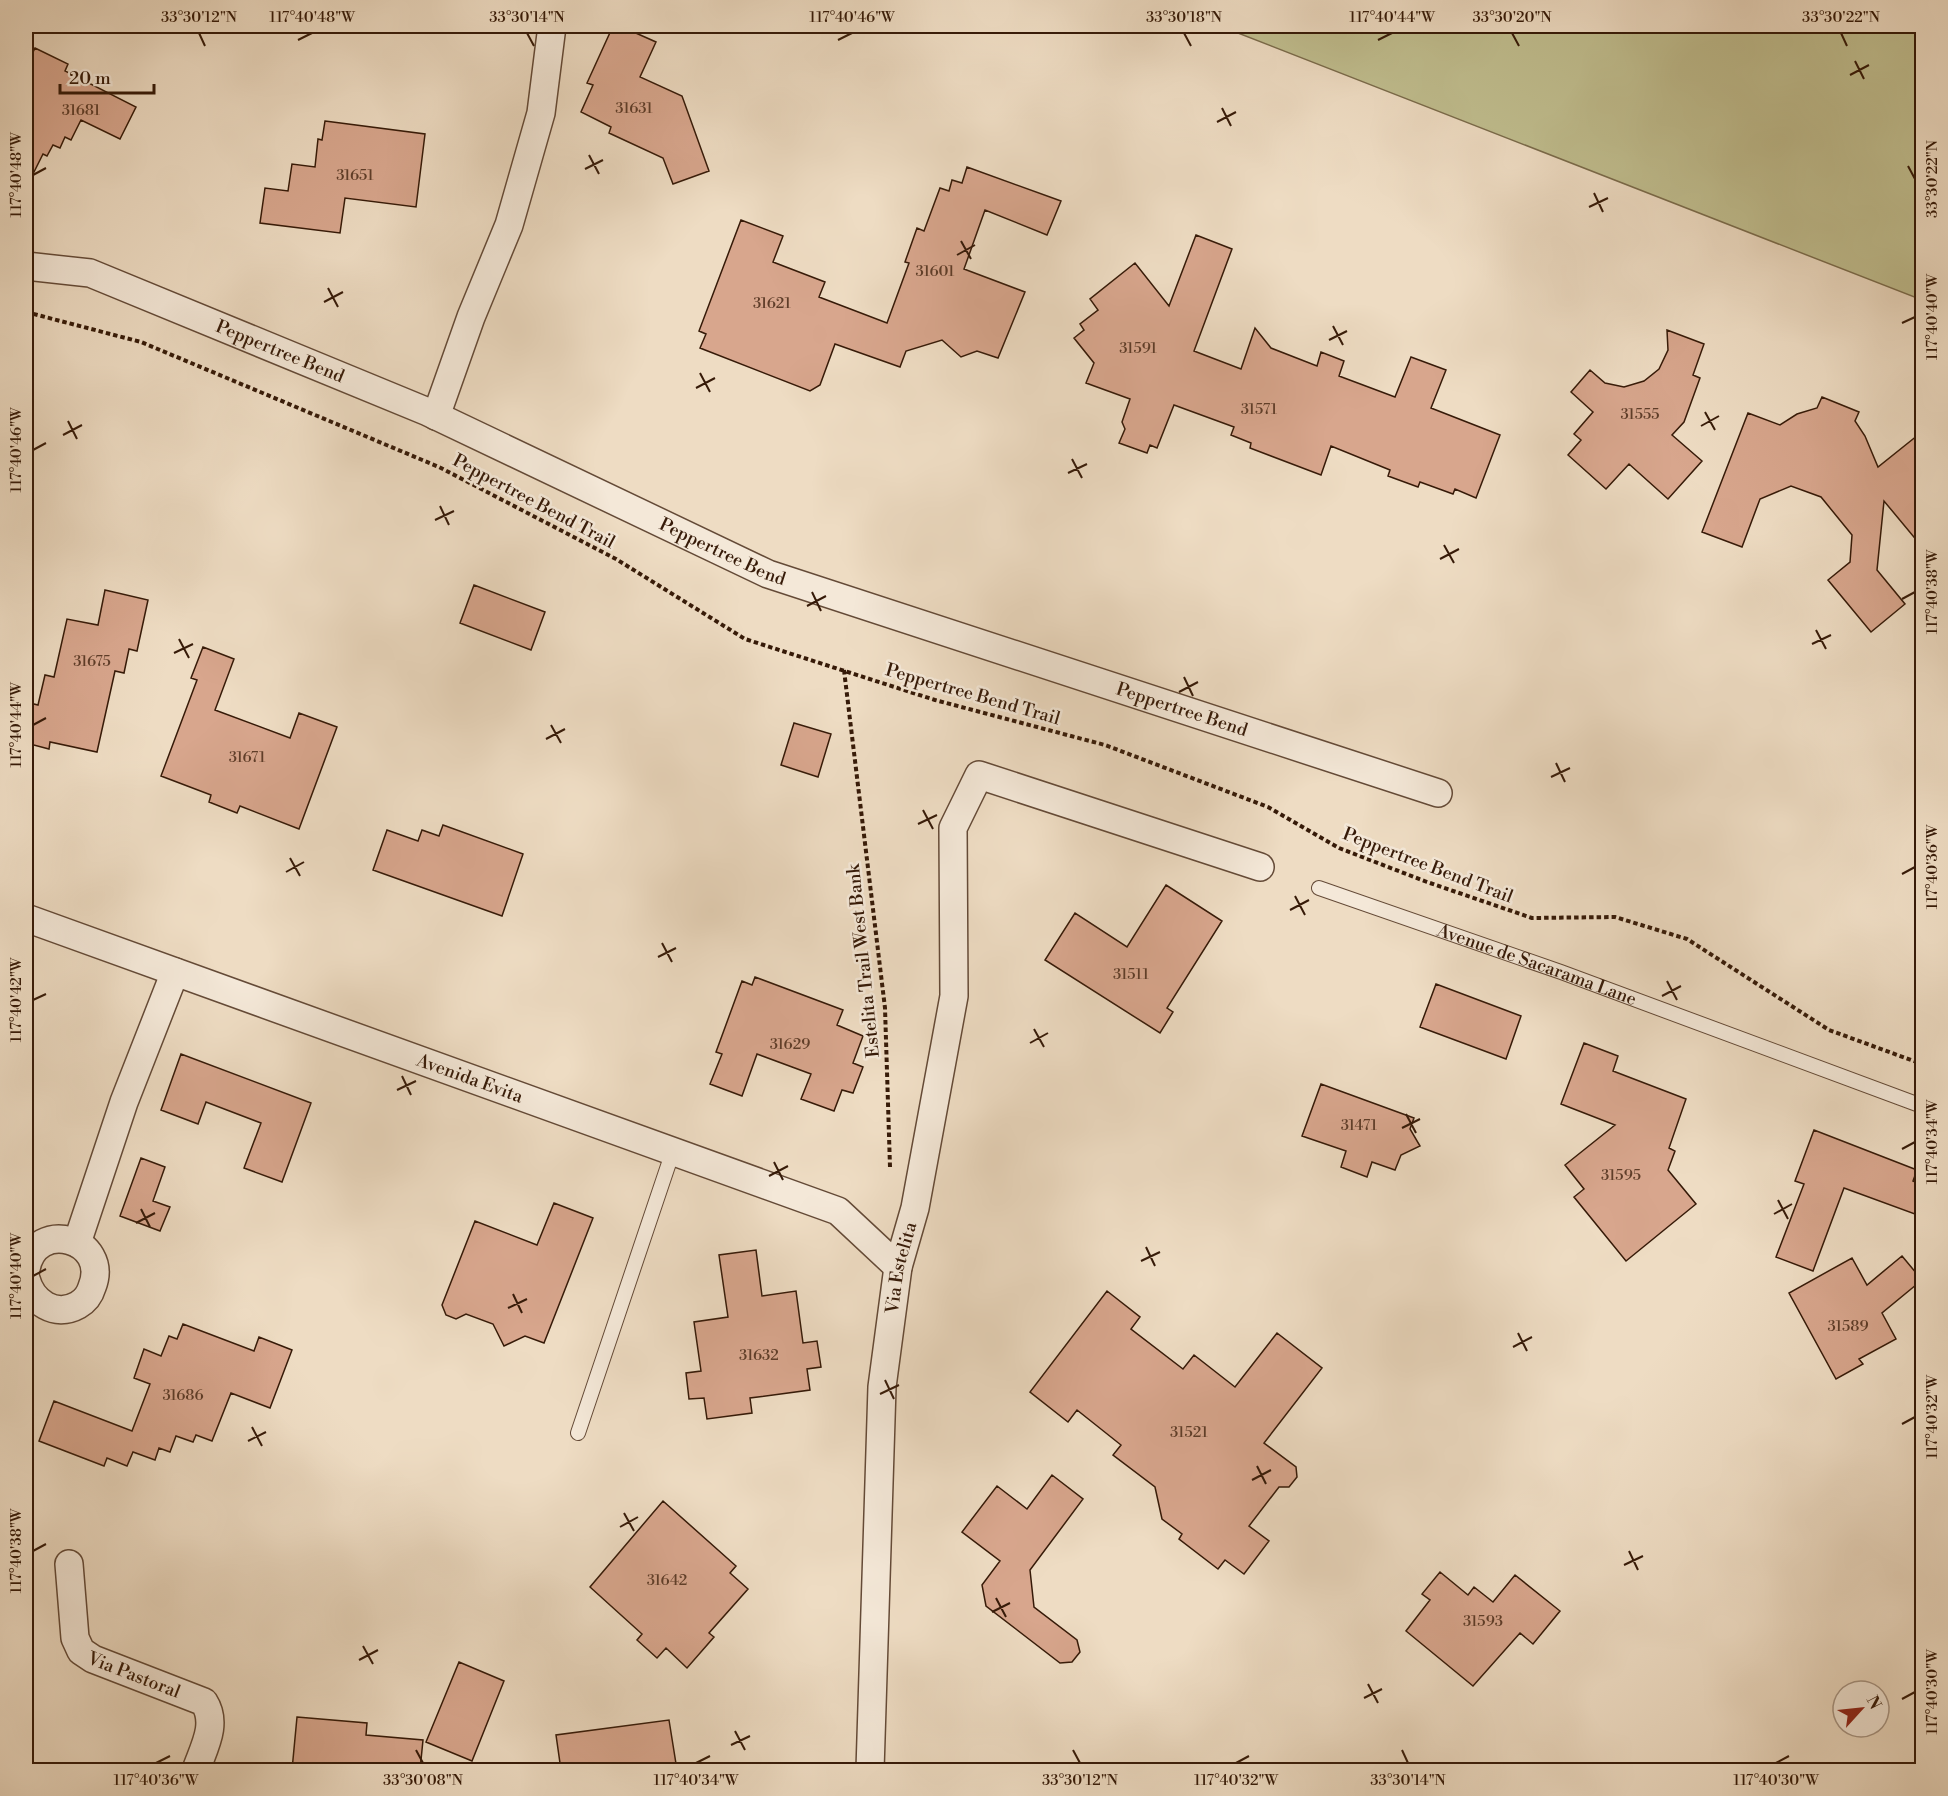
<svg xmlns="http://www.w3.org/2000/svg" width="1948" height="1796" font-family="'Libre Bodoni',serif">
  <style>
    .green { fill: #c0be8f; stroke: #7b6c4c; stroke-width: 1.5 }
    .building { fill: #d8a68d; stroke: #361a08; stroke-width: 1.5 }
    .lines { fill: none; stroke-linecap: round; stroke-linejoin: round }
    .service-casing { stroke: #644a37; stroke-width: 16 }
    .minor-casing { stroke: #644a37; stroke-width: 30 }
    .path { stroke: #361a08; stroke-width: 4; stroke-dasharray: 4.5 3; stroke-linecap: butt }
    .service { stroke: #f4e8d8; stroke-width: 14 }
    .minor { stroke: #f4e8d8; stroke-width: 27 }
    .ticks { fill: none; stroke: #361a08; stroke-width: 2 }
    .labels { text-anchor: middle; stroke-width: 5; stroke-linejoin: round; paint-order: stroke }
    .number-label { font-size: 15px; fill: #5e3d29 }
    .street-label { font-size: 18px; fill: #361a08; stroke: #f4e8d8 }
    .neatline { fill: none; stroke: #361a08; stroke-width: 2 }
    .ticks-label { font-size: 15px; text-anchor: middle; fill: #361a08 }
  </style>
  <rect width="100%" height="100%" fill="#eedcc3"/>
  <filter id="stains"><feTurbulence type="fractalNoise" baseFrequency=".00333" numOctaves="4"/><feColorMatrix values="0 0 0 0 .2 0 0 0 0 .09 0 0 0 0 .02 0 0 0 .5 -.17"/></filter>
  <radialGradient id="worn" r=".72"><stop offset=".6" stop-color="#630" stop-opacity="0"/><stop offset="1" stop-color="#630" stop-opacity=".3"/></radialGradient>
  <!-- green -->
  <path class="green" d="M1220 26H1922V300Z"/>
  <!-- building -->
  <path class="building" d="M613 26H620L656 42 640 77 682 96 709 171 673 184 663 158 609 133 611 127 581 112 593 85 587 83Z
    M35 48 68 64 65 71 136 107 120 139 81 120 71 140 65 137 60 148 53 145 47 156 43 154 26 188V67Z
    M325 121 425 134 416 207 345 198 340 233 260 223 265 188 288 191 292 164 315 167 318 139 322 140Z
    M967 167 1061 201 1047 235 985 210 964 269 1025 292 998 358 977 351 961 357 942 340 906 351 900 367 835 344 820 385 810 391 700 348 706 334 699 331 741 220 783 236 773 262 825 282 819 297 887 323 909 263 905 262 917 228 924 231 940 188 949 191 952 180 962 183Z
    M1196 235 1232 249 1194 351 1241 369 1255 328 1271 348 1317 366 1321 352 1344 361 1339 376 1395 397 1411 357 1446 370 1431 408 1500 435 1476 498 1455 489 1453 494 1420 482 1418 487 1388 476 1390 470 1331 446 1321 475 1250 448 1251 443 1231 435 1234 427 1174 405 1157 448 1150 445 1147 453 1119 443 1125 429 1122 422 1130 399 1086 383 1094 363 1074 338 1084 330 1080 324 1098 310 1090 299 1135 263 1169 306Z
    M1667 330 1704 344 1693 375 1700 378 1684 422 1672 435 1702 461 1668 499 1629 464 1606 489 1568 455 1581 440 1574 434 1593 412 1571 392 1590 370 1605 383 1624 387 1644 381 1659 369 1668 350Z
    M1822 397 1859 412 1855 421 1865 436 1878 467 1923 431V548L1884 501 1877 570 1905 604 1871 632 1828 580 1850 562 1852 535 1821 497 1791 486 1760 499 1742 547 1702 532 1748 413 1780 425 1797 414 1817 408Z
    M474 585 545 612 531 650 460 623Z
    M105 590 148 600 137 651 129 649 124 673 115 671 97 752 50 742 49 749 26 743V702L38 705 45 675 54 677 67 619 98 625Z
    M203 647 234 659 215 710 290 738 299 713 337 727 299 829 240 806 237 813 209 802 211 795 161 776 197 680 191 678Z
    M794 723 831 734 818 777 781 765Z
    M443 825 523 854 502 916 373 870 387 830 418 841 422 830 439 836Z
    M1166 885 1222 921 1167 1008 1173 1012 1160 1033 1045 960 1075 913 1127 947Z
    M755 977 843 1010 837 1025 863 1036 853 1063 863 1067 853 1093 842 1090 834 1111 801 1099 811 1074 757 1054 742 1096 710 1084 722 1054 716 1052 742 981 752 985Z
    M1436 984 1521 1016 1506 1059 1420 1027Z
    M1584 1043 1618 1056 1613 1071 1686 1099 1669 1148 1675 1151 1668 1170 1696 1204 1626 1261 1574 1197 1584 1189 1565 1165 1615 1125 1561 1104Z
    M181 1054 311 1103 282 1182 244 1168 261 1123 206 1102 198 1124 161 1110Z
    M1321 1084 1414 1118 1410 1129 1420 1146 1401 1155 1395 1170 1372 1162 1367 1177 1341 1167 1346 1151 1302 1136Z
    M1814 1130 1917 1170 1913 1181 1923 1185V1217L1844 1188 1813 1271 1776 1257 1804 1184 1795 1181Z
    M141 1158 165 1167 153 1201 170 1207 160 1231 120 1216Z
    M554 1203 593 1218 544 1343 525 1336 504 1346 493 1324 466 1314 456 1319 446 1315 442 1305 475 1221 537 1245Z
    M756 1250 762 1296 796 1291 803 1343 817 1341 821 1367 807 1369 810 1390 750 1398 752 1413 707 1419 704 1398 689 1399 686 1373 701 1371 694 1322 728 1317 719 1255Z
    M1902 1256 1922 1280 1882 1313 1896 1339 1859 1359 1863 1364 1836 1379 1789 1293 1852 1258 1867 1285Z
    M1107 1291 1140 1317 1131 1329 1183 1369 1194 1355 1235 1387 1277 1333 1322 1368 1264 1443 1296 1467 1297 1477 1289 1487H1279L1249 1526 1269 1541 1244 1574 1225 1560 1218 1569 1179 1539 1182 1534 1162 1519 1155 1487 1113 1455 1121 1445 1077 1410 1068 1422 1030 1392Z
    M183 1324 254 1351 259 1337 292 1350 270 1408 231 1393 212 1441 196 1435 193 1442 176 1436 170 1452 159 1448 155 1460 133 1452 127 1466 107 1458 104 1466 39 1441 54 1401 132 1431 150 1384 134 1378 144 1349 161 1356 169 1336 177 1339Z
    M1052 1475 1083 1499 1030 1570 1034 1607 1077 1640 1080 1652 1072 1662 1060 1663 986 1606 982 1585 1000 1561 962 1532 997 1486 1027 1509Z
    M663 1501 736 1566 730 1573 748 1589 709 1633 714 1637 687 1668 666 1648 657 1658 637 1640 642 1634 590 1587Z
    M1440 1572 1468 1595 1474 1587 1493 1602 1515 1575 1560 1611 1533 1644 1520 1633 1473 1686 1406 1631 1430 1600 1422 1594Z
    M459 1662 504 1681 472 1761 426 1742Z
    M297 1717 367 1723 366 1735 423 1740 420 1770H292Z
    M669 1720 677 1770H561L556 1735Z"/>
  <g class="lines">
    <defs>
      <g id="service">
        <path id="s1" d="M1319 888 1561 972 1922 1106"/>
        <path d="M578 1433 673 1151"/>
      </g>
      <g id="minor">
        <path id="s2" d="M26 266 90 273 428 412 768 574 1438 793"/>
        <path d="M436 416 471 317 509 225 541 113 552 26"/>
        <path id="s3" d="M26 918 838 1211 898 1267"/>
        <path d="M77 1243 124 1102 175 972"/>
        <path d="M26 1269C35 1217 111 1239 92 1287 90 1294 85 1301 78 1305 55 1318 32 1302 26 1279"/>
        <path id="s4" d="M69 1564 75 1638 81 1651 93 1659 204 1702C218 1724 204 1747 196 1770"/>
        <path id="s5" d="M870 1770 882 1387 898 1267 915 1208 954 996 953 828 979 775 1260 867"/>
      </g>
    </defs>
    <!-- service casing -->
    <use href="#service" class="service-casing"/>
    <!-- minor casing -->
    <use href="#minor" class="minor-casing"/>
    <!-- path -->
    <path class="path" d="M26 312 141 342 439 467 616 559 745 639 935 700 1105 745 1268 807 1339 848 1427 882 1532 918 1615 917 1687 939 1829 1030 1922 1064
      M844 670 885 1008 890 1167"/>
    <!-- service -->
    <use href="#service" class="service"/>
    <!-- minor -->
    <use href="#minor" class="minor"/>
  </g>
  <!-- ticks -->
  <path class="ticks" d="M199 33 205 46M527 33 534 46M1184 33 1191 46M1512 33 1519 46M1841 33 1847 46M298 40 312 33M838 40 852 33M1378 40 1392 33M1855 61 1864 79M1850 75 1869 65M1222 108 1231 126M1217 122 1236 112M589 155 599 174M1908 166 1915 179M585 169 603 160M33 175 46 168M1594 193 1603 212M1589 207 1608 198M961 241 971 259M957 255 975 245M328 288 338 307M324 302 343 292M1902 323 1915 317M1333 326 1343 345M1329 340 1347 331M700 373 710 392M696 388 715 378M1705 412 1715 430M68 421 77 439M1701 426 1719 416M63 435 82 425M33 450 46 443M1072 459 1082 478M1068 473 1087 464M440 506 449 525M435 520 454 511M1444 545 1454 563M1440 559 1459 549M812 592 821 611M1902 599 1915 592M807 606 826 596M1816 630 1826 649M179 639 189 658M1812 644 1831 635M174 653 193 644M1184 677 1193 696M1179 692 1198 682M33 725 46 718M551 725 561 743M546 739 565 729M1556 763 1565 782M1551 777 1570 768M923 810 933 829M918 824 937 815M290 858 300 876M286 872 304 862M1902 874 1915 867M1295 896 1305 915M1290 910 1309 900M662 943 672 962M658 957 676 948M1667 981 1677 1000M1662 996 1681 986M33 1000 46 994M1034 1029 1044 1047M1030 1043 1048 1033M402 1076 411 1095M397 1090 416 1081M1406 1114 1416 1133M1402 1128 1420 1119M1902 1149 1915 1142M774 1162 783 1180M769 1176 788 1166M1778 1200 1788 1219M141 1209 150 1227M1774 1214 1792 1204M136 1223 155 1213M1146 1247 1155 1266M1141 1261 1160 1252M33 1276 46 1269M513 1294 522 1313M508 1308 527 1299M1518 1333 1527 1351M1513 1347 1532 1337M885 1380 894 1399M880 1394 899 1385M1902 1424 1915 1417M252 1427 262 1446M248 1441 266 1432M1257 1466 1266 1484M1252 1480 1271 1470M624 1513 634 1531M620 1527 638 1517M33 1551 46 1544M1629 1551 1638 1570M1624 1565 1643 1556M996 1598 1006 1617M992 1612 1010 1603M363 1646 373 1664M359 1660 378 1650M1368 1684 1378 1703M1364 1698 1382 1689M1902 1699 1915 1692M735 1731 745 1750M731 1745 750 1736M416 1750 423 1763M1073 1750 1080 1763M1402 1750 1408 1763M156 1763 170 1756M696 1763 710 1756M1236 1763 1249 1756M1776 1763 1789 1756"/>
  <g class="labels">
    <!-- number labels -->
    <g class="number-label">
      <text x="634" y="113">31631</text>
      <text x="81" y="115">31681</text>
      <text x="355" y="180">31651</text>
      <text x="935" y="276">31601</text>
      <text x="772" y="308">31621</text>
      <text x="1138" y="353">31591</text>
      <text x="1259" y="414">31571</text>
      <text x="1640" y="419">31555</text>
      <text x="92" y="666">31675</text>
      <text x="247" y="762">31671</text>
      <text x="1131" y="979">31511</text>
      <text x="790" y="1049">31629</text>
      <text x="1359" y="1130">31471</text>
      <text x="1621" y="1180">31595</text>
      <text x="1848" y="1331">31589</text>
      <text x="759" y="1360">31632</text>
      <text x="183" y="1400">31686</text>
      <text x="1189" y="1437">31521</text>
      <text x="667" y="1585">31642</text>
      <text x="1483" y="1626">31593</text>
    </g>
    <!-- street labels -->
    <g class="street-label">
      <text dy="6" stroke="none"><textPath href="#s2" startOffset="270">Peppertree Bend</textPath></text>
      <text transform="translate(534 501) rotate(28)" y="6">Peppertree Bend Trail</text>
      <text dy="6" stroke="none"><textPath href="#s2" startOffset="756">Peppertree Bend</textPath></text>
      <text transform="translate(973 694) rotate(16)" y="6">Peppertree Bend Trail</text>
      <text dy="6" stroke="none"><textPath href="#s2" startOffset="1242">Peppertree Bend</textPath></text>
      <text transform="translate(1428 865) rotate(21)" y="6">Peppertree Bend Trail</text>
      <text transform="translate(863 961) rotate(-96)" y="6">Estelita Trail West Bank</text>
      <text dy="6" stroke="none"><textPath href="#s1" startOffset="231">Avenue de Sacarama Lane</textPath></text>
      <text dy="6" stroke="none"><textPath href="#s3" startOffset="472">Avenida Evita</textPath></text>
      <text dy="6" stroke="none"><textPath href="#s5" startOffset="504">Via Estelita</textPath></text>
      <text dy="6" stroke="none"><textPath href="#s4" startOffset="147">Via Pastoral</textPath></text>
    </g>
  </g>
  <!-- margin -->
  <rect width="1948" height="1796" fill="none" stroke="#eedcc3" stroke-width="66"/>
  <!-- north arrow -->
  <g transform="translate(1861 1709) rotate(63)"><circle r="28" fill="#f4e8d8" stroke="#a89685" stroke-width="1.5"/>
  <path d="M0-4.5L10 22L0 15L-10 22Z" fill="#8f2418"/>
  <text y="-9" font-size="16" font-weight="bold" text-anchor="middle" fill="#361a08">N</text>
  </g>
  <!-- scale -->
  <path d="M60 84v9h94v-9" fill="none" stroke="#361a08" stroke-width="3"/>
  <text x="69" y="84" font-size="18" fill="#361a08" stroke="#f4e8d8" stroke-width="4.5" paint-order="stroke">20 m</text>
  <rect x="33" y="33" width="1882" height="1730" class="neatline"/>
  <g class="ticks-label">
    <text x="199" y="22">33°30'12"N</text>
    <text x="312" y="22">117°40'48"W</text>
    <text x="527" y="22">33°30'14"N</text>
    <text x="852" y="22">117°40'46"W</text>
    <text x="1184" y="22">33°30'18"N</text>
    <text x="1392" y="22">117°40'44"W</text>
    <text x="1512" y="22">33°30'20"N</text>
    <text x="1841" y="22">33°30'22"N</text>
    <text transform="translate(16 175) rotate(-90)" y="5">117°40'48"W</text>
    <text transform="translate(1932 179) rotate(-90)" y="5">33°30'22"N</text>
    <text transform="translate(1932 317) rotate(-90)" y="5">117°40'40"W</text>
    <text transform="translate(16 450) rotate(-90)" y="5">117°40'46"W</text>
    <text transform="translate(1932 592) rotate(-90)" y="5">117°40'38"W</text>
    <text transform="translate(16 725) rotate(-90)" y="5">117°40'44"W</text>
    <text transform="translate(1932 867) rotate(-90)" y="5">117°40'36"W</text>
    <text transform="translate(16 1000) rotate(-90)" y="5">117°40'42"W</text>
    <text transform="translate(1932 1142) rotate(-90)" y="5">117°40'34"W</text>
    <text transform="translate(16 1276) rotate(-90)" y="5">117°40'40"W</text>
    <text transform="translate(1932 1417) rotate(-90)" y="5">117°40'32"W</text>
    <text transform="translate(16 1551) rotate(-90)" y="5">117°40'38"W</text>
    <text transform="translate(1932 1692) rotate(-90)" y="5">117°40'30"W</text>
    <text x="156" y="1785">117°40'36"W</text>
    <text x="423" y="1785">33°30'08"N</text>
    <text x="696" y="1785">117°40'34"W</text>
    <text x="1080" y="1785">33°30'12"N</text>
    <text x="1236" y="1785">117°40'32"W</text>
    <text x="1408" y="1785">33°30'14"N</text>
    <text x="1776" y="1785">117°40'30"W</text>
  </g>
  <rect width="100%" height="100%" filter="url(#stains)"/>
  <rect width="100%" height="100%" fill="url(#worn)"/>
</svg>
